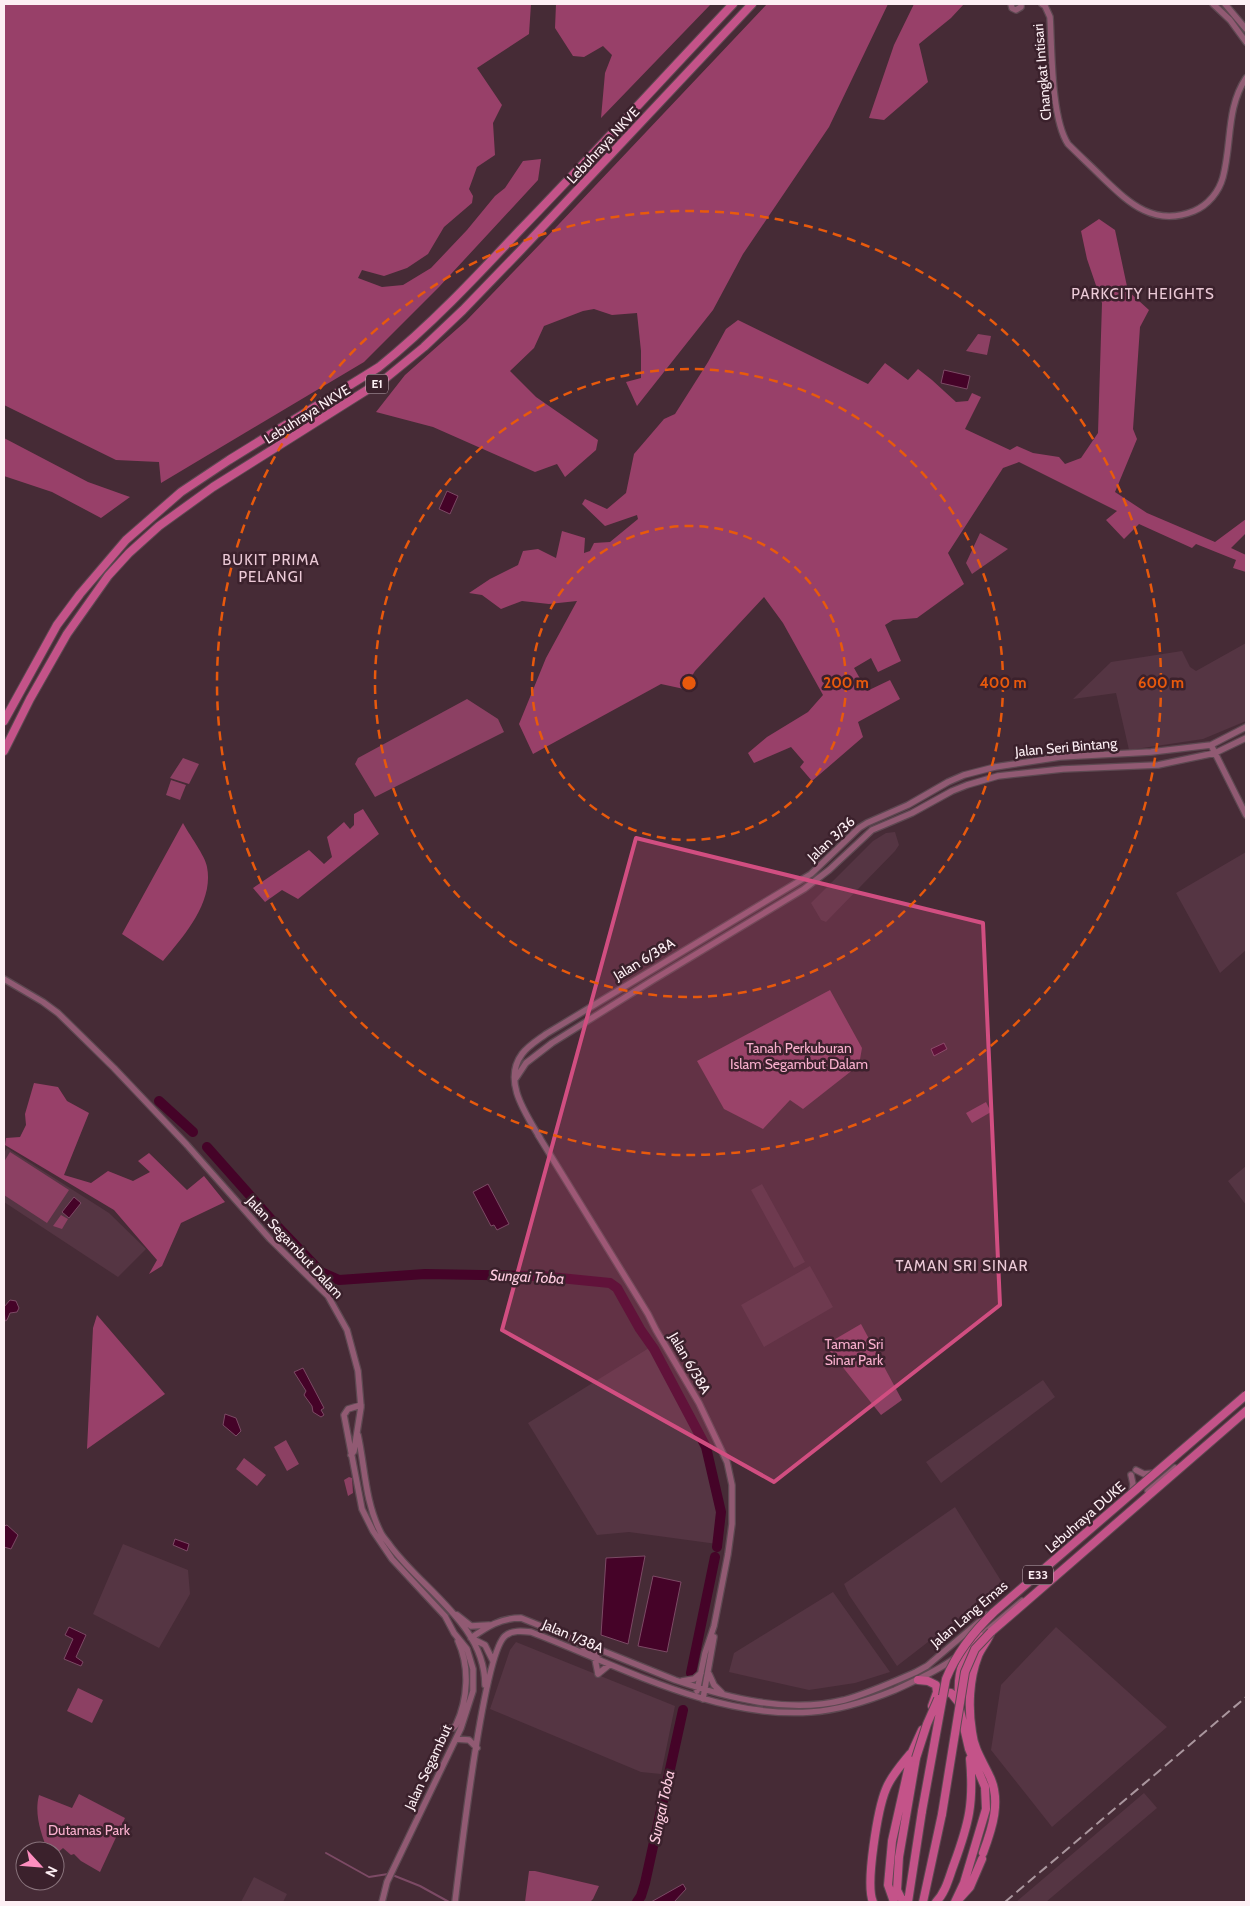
<svg xmlns="http://www.w3.org/2000/svg" width="1250" height="1906" font-family="Cabin,sans-serif">
  <style>
    .built { fill: #553543 }
    .green { fill: #8c4063 }
    .forest { fill: #984069 }
    .water { fill: #450328; stroke: #7c4a65 }
    .lines { fill: none; stroke-linecap: round; stroke-linejoin: round }
    .stream { stroke: #7c4a65; stroke-width: 2 }
    .river { stroke: #450328; stroke-width: 10 }
    .secondary-casing { stroke: #5d4851; stroke-width: 8 }
    .highway-casing { stroke: #5d4851; stroke-width: 10 }
    .secondary { stroke: #915a73; stroke-width: 5.5 }
    .highway { stroke: #c45389; stroke-width: 8 }
    .rail { stroke: #aa969e; stroke-width: 2; stroke-dasharray: 10 5; stroke-linecap: butt }
    .highway-bridge-casing { stroke: #5d4851; stroke-width: 10; stroke-linecap: butt }
    .highway-bridge { stroke: #c45389; stroke-width: 8 }
    .marked { fill: #d14e81; fill-opacity: 0.2; stroke: #d14e81; stroke-width: 4; stroke-linejoin: round }
    .ring { fill: none; stroke: #e8590c; stroke-width: 2.5; stroke-dasharray: 9 6 }
    .labels { text-anchor: middle; stroke-width: 5; stroke-linejoin: round; paint-order: stroke }
    .shield { fill: #3b212c; stroke: #c3b1b8; stroke-width: 1 }
    .shield-label { font-size: 12px; font-weight: bold; fill: #fdeff4 }
    .street-label { font-size: 14px; fill: #fdeff4; stroke: #3b212c }
    .park-label { font-size: 14px; fill: #fab0ce; stroke: #3b212c }
    .neighbourhood-label { font-size: 15px; letter-spacing: 1px; fill: #eccad7; stroke: #3b212c }
    .water-label { font-size: 15px; font-style: italic; fill: #fdcade; stroke: #3b212c }
    .centre { fill: #e8590c; stroke: #3b212c; stroke-width: 2.5 }
    .ring-label { font-size: 15px; text-anchor: middle; font-weight: bold; fill: #e8590c; stroke: #3b212c; stroke-width: 5; stroke-linejoin: round; paint-order: stroke }
  </style>
  <rect width="100%" height="100%" fill="#462b36"/>
  <!-- built -->
  <path class="built" d="M1246 643V721L1203 739 1129 750 1116 693 1073 699 1111 662 1182 651 1190 667 1196 671Z
    M895 832 899 845 895 851 826 922 821 920 811 903 873 841 886 833Z
    M1246 852V950L1220 973 1176 893Z
    M7 1148 109 1213 146 1249 118 1277 4 1202V1153Z
    M1246 1166V1205L1228 1181Z
    M762 1184 805 1262 794 1268 751 1190Z
    M810 1266 833 1307 764 1347 741 1305Z
    M649 1348 707 1454 721 1512 717 1544 629 1532 597 1535 528 1423Z
    M1043 1380 1055 1397 941 1483 926 1462Z
    M955 1507 1003 1584 897 1666 849 1595 844 1584Z
    M123 1544 188 1570 190 1594 159 1648 93 1614Z
    M833 1592 890 1672 855 1683 809 1690 729 1672 734 1653Z
    M1056 1627 1167 1727 1052 1827 991 1750 1001 1685Z
    M516 1642 675 1706 661 1774 641 1772 490 1709 510 1650Z
    M1144 1793 1157 1808 1046 1902H1016Z
    M254 1877 287 1894 283 1902H241Z"/>
  <!-- green -->
  <path class="green" d="M978 334 991 336 987 355 966 351Z
    M980 533 1008 549 972 574 966 563Z
    M467 699 498 719 504 732 375 797 355 764 358 758Z
    M183 758 199 764 189 784 170 778Z
    M171 780 186 785 180 800 166 795Z
    M830 990 862 1048 859 1065 803 1109 790 1100 763 1129 724 1109 697 1061Z
    M986 1102 991 1112 972 1123 966 1113Z
    M10 1152 69 1190 47 1223 4 1195V1162Z
    M61 1215 68 1219 62 1229 53 1226Z
    M861 1324 902 1400 881 1415 825 1345Z
    M286 1440 299 1464 287 1471 274 1447Z
    M244 1458 266 1475 257 1486 236 1469Z
    M349 1477 352 1478 353 1493 348 1496 344 1480Z
    M78 1688 103 1700 92 1723 67 1711Z
    M79 1794 125 1818 100 1872 81 1861 74 1854 71 1855 63 1848 55 1855V1851H48C41 1834 34 1814 39 1795L72 1808Z
    M529 1871H535L599 1886 593 1899 590 1902H525Z"/>
  <!-- forest -->
  <path class="forest" d="M4 4H531L529 34 477 68 502 105 493 123 495 155 477 167 469 189 473 196 472 203 444 227 428 254 407 268 384 276 362 270 358 278 382 287 403 285 431 268 467 230 495 196 505 188 523 161 541 159 538 180 439 287 364 362 161 483 159 462 116 460 4 405Z
    M556 4H711L601 118 605 73 612 55 603 46 584 57 573 56 555 28Z
    M767 4H888L829 127 743 254 713 310 637 406 626 382 641 378V351L637 313 612 315 594 309 583 311 544 326 534 348 510 371 536 397 598 440 596 450 565 477 557 464 535 472 433 427 376 412 405 375 466 321 542 242Z
    M914 4H964L951 18 919 44 928 82 884 120 869 118 894 45Z
    M1099 219 1115 230 1128 291 1149 310 1140 327 1133 429 1137 439 1115 492 1147 513 1215 542 1246 519V533L1231 548 1246 555V572L1233 568 1236 560 1196 544 1192 548 1139 524 1124 539 1106 520 1117 511 1019 462 1003 468 948 553 964 584 917 618 893 620 885 625 901 661 878 672 871 658 854 668 867 691 890 680 900 699 858 722 863 737 812 781 800 767 804 762 791 747 754 763 748 753 767 737 808 712 823 695 783 623 764 597 695 671 684 689 661 684 533 754 519 724 546 658 577 601 549 604 522 601 501 609 482 595 469 593 490 579 518 565 523 551 538 549 556 558 562 531 585 538 584 553 590 551 594 543 610 542 638 519 637 515 605 526 582 504 585 499 607 509 626 493 634 454 664 419 675 414 708 362 726 329 738 320 868 384 885 363 908 380 918 369 932 380 956 402 968 401 972 393 981 397 965 429 1010 450 1017 446 1033 453 1059 457 1065 464 1081 458 1098 433 1102 303 1087 259 1081 231Z
    M4 438 88 482 130 497 101 518 52 492 4 476Z
    M363 809 379 834 298 899 282 890 265 902 253 888 309 850 324 864 332 857 327 837 344 822 350 829 354 825V814Z
    M183 823C188 833 206 857 207 867 214 902 184 936 163 961L122 934Z
    M34 1083 58 1087 67 1101 89 1113 64 1175 91 1183 108 1171 133 1181 150 1172 138 1161 149 1153 187 1190 204 1176 225 1202 181 1223 162 1266 149 1274 157 1260 114 1210 5 1145 6 1138 20 1137 26 1125 25 1114Z
    M97 1315 165 1394 87 1449 93 1328Z"/>
  <!-- water -->
  <path class="water" d="M944 370 970 376 967 389 941 383Z
    M447 491 458 496 450 514 439 509Z
    M944 1043 947 1049 934 1056 931 1049Z
    M488 1184 509 1224 497 1230 494 1225 491 1226 473 1192Z
    M74 1197 81 1203 69 1218 62 1212Z
    M10 1300 16 1301 19 1308 17 1312 10 1313 7 1320 5 1321 4 1307Z
    M303 1368 324 1408 321 1410 324 1415 321 1417 313 1412 312 1406 304 1395 306 1391 294 1372Z
    M225 1414 236 1418 241 1431 236 1436 223 1425Z
    M7 1525 18 1535 11 1549 4 1547V1526Z
    M175 1539 189 1544 187 1551 173 1545Z
    M645 1556 628 1644 601 1635 606 1558Z
    M653 1576 681 1582 667 1652 638 1646Z
    M69 1627 86 1635 76 1657 83 1662 81 1666 64 1659 73 1639 65 1635Z
    M683 1884 686 1889 674 1902H651Z"/>
  <g class="lines">
    <!-- stream -->
    <path class="stream" d="M326 1853 369 1877 388 1874
      M395 1876 420 1886 449 1902"/>
    <!-- river -->
    <path class="river" d="M159 1101 193 1132
      M207 1147 277 1226 321 1272 339 1280 425 1274 540 1276 610 1283 617 1288 640 1329 654 1349 706 1447 721 1512 717 1547
      M691 1673 715 1557
      M637 1902 641 1896 645 1883 683 1710"/>
    <defs>
      <path id="secondary" d="M1011 4 1012 8 1016 10 1021 7V4
        M1042 4 1045 6 1050 17C1052 50 1051 118 1068 144 1080 156 1092 167 1104 179 1130 204 1155 227 1194 211 1208 205 1219 192 1223 177 1232 143 1226 108 1246 78
        M1213 4 1230 20 1246 42
        M1225 4 1246 29
        M1211 745 1246 815
        M4 979 43 1002 58 1013 114 1068 187 1145 270 1239 328 1296 347 1330 358 1371 361 1407 354 1451 351 1455
        M516 1078 526 1063 552 1043 653 980 804 889 829 870 872 830 912 813 952 791 967 785 998 776 1063 769 1158 765 1215 753 1246 738
        M538 1135 648 1314 656 1330 699 1403 727 1462 732 1485V1524L728 1554 714 1626 705 1653 697 1691
        M540 1138C526 1114 502 1081 522 1054 528 1046 538 1040 546 1034L811 874 859 828 867 823 908 805 948 782 964 775 995 767 1060 757 1151 752 1211 745 1246 727
        M361 1405 348 1409 344 1415 362 1509 373 1531 392 1559 445 1616 454 1633 467 1649 473 1669V1691L461 1728 387 1882 382 1902
        M358 1435C365 1467 365 1501 380 1531 382 1536 386 1540 389 1544 421 1589 485 1624 485 1685
        M1136 1470 1144 1474 1155 1473
        M1131 1475 1133 1484 1132 1493
        M1148 1491 1175 1468
        M457 1615 471 1626 489 1625
        M471 1638C487 1627 500 1618 521 1618L675 1680C728 1698 789 1714 844 1700 869 1693 893 1682 916 1672L927 1666 987 1615
        M471 1638 485 1645 493 1661
        M977 1639 1022 1601
        M579 1643 585 1649 599 1654
        M595 1659 598 1674
        M598 1674 609 1665
        M709 1674 714 1685 722 1693
        M682 1681 694 1679 701 1673
        M703 1699 714 1637
        M444 1728H453L456 1725C468 1699 470 1667 458 1641
        M456 1739 469 1740 477 1748
        M455 1902C460 1862 483 1655 505 1636 512 1630 522 1631 531 1632 618 1665 714 1719 811 1712 840 1710 868 1701 895 1690 916 1680 936 1672 955 1658"/>
      <path id="highway" d="M4 721 57 625 80 594 126 540 181 492 229 460 379 367C430 326 475 278 520 230 592 156 662 79 733 4
        M4 751 30 699 67 634 108 576 129 553 159 526 213 487 386 378 424 347 463 310 520 251 752 4
        M918 1680 928 1681 936 1685 937 1692 932 1706
        M939 1695 943 1692 951 1693 959 1703
        M959 1696C957 1669 964 1657 980 1636
        M983 1853C992 1829 1002 1800 989 1775 982 1760 974 1749 972 1732 968 1708 969 1679 978 1656 981 1648 988 1641 991 1632L1246 1411
        M960 1898 970 1887 982 1859
        M873 1902C865 1884 878 1808 886 1789 891 1776 902 1764 910 1754
        M894 1902 888 1885 892 1841 912 1752 922 1730
        M906 1902 901 1898 897 1890 899 1857 916 1758
        M908 1902 922 1811
        M923 1902 942 1814
        M936 1902C946 1892 949 1877 954 1864 969 1823 974 1803 970 1759
        M955 1902 964 1883 986 1809 985 1787 969 1749 960 1710"/>
    </defs>
    <!-- secondary casing -->
    <use href="#secondary" class="secondary-casing"/>
    <!-- highway casing -->
    <use href="#highway" class="highway-casing"/>
    <!-- secondary -->
    <use href="#secondary" class="secondary"/>
    <!-- highway -->
    <use href="#highway" class="highway"/>
    <!-- rail -->
    <path class="rail" d="M1005 1902 1246 1697"/>
    <defs>
      <path id="highway-bridge" d="M916 1758 927 1724 938 1699
        M922 1811 946 1679C957 1652 973 1632 994 1612L1246 1395
        M942 1814 965 1672 975 1649 991 1632"/>
    </defs>
    <!-- highway-bridge casing -->
    <use href="#highway-bridge" class="highway-bridge-casing"/>
    <!-- highway-bridge -->
    <use href="#highway-bridge" class="highway-bridge"/>
  </g>
  <!-- marked area -->
  <path class="marked" d="M636 838 983 923 1000 1305 774 1482 502 1330Z"/>
  <!-- distance rings -->
  <g class="ring">
    <circle cx="689" cy="683" r="157"/>
    <circle cx="689" cy="683" r="314"/>
    <circle cx="689" cy="683" r="472"/>
  </g>
  <g class="labels">
    <!-- shield labels -->
    <g class="shield">
      <rect x="366" y="374.5" width="22" height="19" rx="4"/>
      <rect x="1023" y="1565.5" width="30" height="19" rx="4"/>
    </g>
    <g class="shield-label">
      <text x="377" y="388">E1</text>
      <text x="1038" y="1579">E33</text>
    </g>
    <!-- street labels -->
    <g class="street-label">
      <text transform="translate(1042 72) rotate(-95)" y="5">Changkat Intisari</text>
      <text transform="translate(603 145) rotate(-47)" y="5">Lebuhraya NKVE</text>
      <text transform="translate(307 414) rotate(-32)" y="5">Lebuhraya NKVE</text>
      <text transform="translate(1066 747) rotate(-5)" y="5">Jalan Seri Bintang</text>
      <text transform="translate(831 839) rotate(-43)" y="5">Jalan 3/36</text>
      <text transform="translate(644 959) rotate(-31)" y="5">Jalan 6/38A</text>
      <text transform="translate(295 1247) rotate(47)" y="5">Jalan Segambut Dalam</text>
      <text transform="translate(690 1363) rotate(60)" y="5">Jalan 6/38A</text>
      <text transform="translate(1085 1517) rotate(-41)" y="5">Lebuhraya DUKE</text>
      <text transform="translate(969 1614) rotate(-40)" y="5">Jalan Lang Emas</text>
      <text transform="translate(573 1636) rotate(23)" y="5">Jalan 1/38A</text>
      <text transform="translate(428 1767) rotate(-65)" y="5">Jalan Segambut</text>
    </g>
    <!-- park labels -->
    <g class="park-label">
      <text x="799" y="1053">Tanah Perkuburan<tspan x="799" dy="16">Islam Segambut Dalam</tspan></text>
      <text x="854" y="1349">Taman Sri<tspan x="854" dy="16">Sinar Park</tspan></text>
      <text x="89" y="1835">Dutamas Park</text>
    </g>
    <!-- neighbourhood labels -->
    <g class="neighbourhood-label">
      <text x="1143" y="299">PARKCITY HEIGHTS</text>
      <text x="271" y="565">BUKIT PRIMA<tspan x="271" dy="17">PELANGI</tspan></text>
      <text x="962" y="1271">TAMAN SRI SINAR</text>
    </g>
    <!-- water labels -->
    <g class="water-label">
      <text transform="translate(527 1277) rotate(3)" y="5">Sungai Toba</text>
      <text transform="translate(662 1807) rotate(-78)" y="5">Sungai Toba</text>
    </g>
  </g>
  <circle cx="689" cy="683" r="8" class="centre"/>
  <g class="ring-label">
    <text x="846" y="688">200 m</text>
    <text x="1003" y="688">400 m</text>
    <text x="1161" y="688">600 m</text>
  </g>
  <!-- border -->
  <rect width="1250" height="1906" fill="none" stroke="#fdeff4" stroke-width="10"/>
  <!-- north arrow -->
  <g transform="translate(40 1866) rotate(116)"><circle r="24" fill="#3b212c" stroke="#89737c"/>
  <path d="M0-4L9 19L0 12L-9 19Z" fill="#fd8ebf"/>
  <text y="-8" font-size="14" font-weight="bold" text-anchor="middle" fill="#fdeff4">N</text>
  </g>
</svg>
